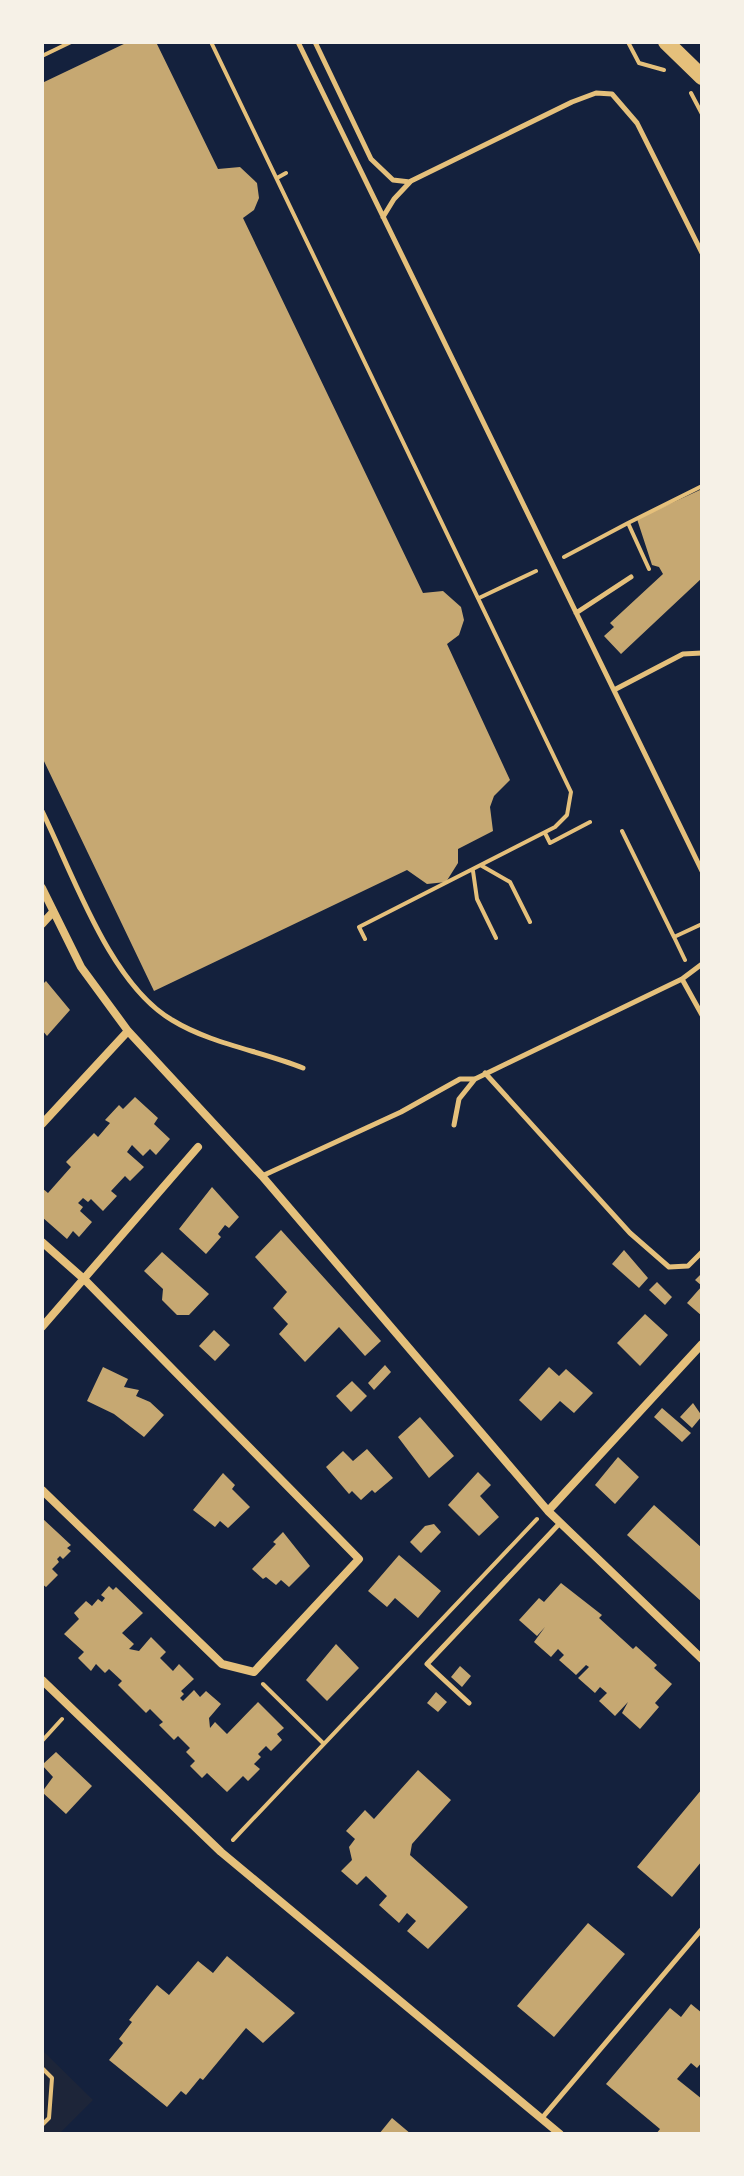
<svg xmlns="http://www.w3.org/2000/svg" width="744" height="2176" font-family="'Roboto Condensed',sans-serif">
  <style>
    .green { fill: #1d2539 }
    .building { fill: #c6a872 }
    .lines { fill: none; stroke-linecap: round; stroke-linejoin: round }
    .path { stroke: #e5c07b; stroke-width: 4 }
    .service { stroke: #e5c07b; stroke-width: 5 }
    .minor { stroke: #e5c07b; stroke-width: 8 }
    .primary { stroke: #e5c07b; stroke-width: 16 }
  </style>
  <rect width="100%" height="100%" fill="#14213d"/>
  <!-- green -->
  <path class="green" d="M42 2050 93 2100 59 2134H42Z"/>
  <!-- building -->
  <path class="building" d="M128 42H156L218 169 240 167 257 183 259 198 254 210 243 218 423 593 443 591 461 607 464 620 459 635 447 644 510 780 494 796 490 807 493 831 458 849V863L446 882 427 884 407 870 154 991 42 757V83Z
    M702 489V578L621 654 604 636 614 627 610 623 663 574 659 567 652 565 637 519Z
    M46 981 70 1010 47 1036 42 1030V985Z
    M135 1097 158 1118 154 1124 170 1139 156 1155 150 1149 143 1156 132 1145 127 1152 144 1167 130 1181 125 1176 111 1191 117 1196 103 1211 91 1199 88 1202 83 1198 78 1203 83 1207 80 1211 92 1222 79 1237 73 1231 67 1239 42 1217V1188L48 1193 71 1167 66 1162 94 1133 98 1137 110 1123 105 1120 119 1105 123 1109Z
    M212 1187 239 1217 229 1228 225 1225 218 1234 221 1237 206 1254 179 1229Z
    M281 1230 381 1341 365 1356 339 1327 305 1362 279 1334 288 1324 273 1308 287 1292 255 1257Z
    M624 1250 648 1278 639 1288 612 1264Z
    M162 1252 209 1294 189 1315H177L162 1300 163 1289 144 1271Z
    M702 1273V1316L687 1303 702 1286 695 1280Z
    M657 1282 672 1297 665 1305 649 1290Z
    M645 1314 668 1335 640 1366 617 1343Z
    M214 1330 230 1345 215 1361 199 1346Z
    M385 1365 391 1372 374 1390 368 1383Z
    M103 1367 128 1379 124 1387 139 1390 136 1396 150 1402 164 1415 144 1437 114 1414 87 1401Z
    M549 1367 559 1376 566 1369 593 1393 574 1413 560 1401 541 1421 519 1400Z
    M352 1381 367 1396 351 1412 336 1396Z
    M693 1403 702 1416 692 1428 680 1417Z
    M662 1408 691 1433 682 1442 654 1417Z
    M420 1417 454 1456 429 1478 398 1437Z
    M367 1449 393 1478 375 1493 372 1490 361 1500 352 1491 349 1494 326 1467 343 1451 353 1461Z
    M618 1457 639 1477 615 1504 595 1485Z
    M478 1472 491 1485 480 1496 499 1517 479 1536 448 1505Z
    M223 1473 235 1485 232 1489 250 1507 228 1528 220 1521 215 1527 193 1510Z
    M654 1505 702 1548V1602L627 1535Z
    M42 1518 71 1545 67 1548 71 1551 63 1559 60 1556 57 1559 59 1562 52 1569 58 1575 46 1587 42 1584Z
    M434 1524 441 1532 421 1553 410 1542 425 1526Z
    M283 1532 310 1566 289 1587 281 1580 276 1585 266 1577 263 1579 252 1569 276 1544 273 1542Z
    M399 1555 441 1591 418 1618 395 1598 387 1607 368 1591Z
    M561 1583 602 1615 599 1618 633 1649 636 1646 657 1665 654 1668 672 1684 655 1703 659 1707 640 1729 622 1713 628 1702 615 1716 599 1701 607 1693 600 1687 595 1693 578 1678 589 1667 586 1665 576 1675 559 1660 564 1655 558 1649 551 1657 534 1642 545 1627 537 1636 519 1620 539 1598 544 1602Z
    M109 1586 113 1590 116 1587 143 1613 122 1633 134 1644 129 1649 139 1651 151 1637 166 1652 160 1658 173 1671 179 1664 194 1679 181 1691 184 1694 180 1698 183 1701 194 1690 200 1697 206 1691 221 1704 209 1718 210 1728 215 1722 227 1734 258 1702 284 1728 277 1734 282 1740 271 1751 266 1746 258 1754 261 1757 254 1764 260 1769 248 1781 243 1776 227 1792 207 1773 202 1778 190 1766 195 1761 186 1752 190 1748 178 1736 174 1740 159 1725 163 1722 150 1709 146 1713 118 1685 122 1681 109 1669 105 1673 96 1664 91 1671 78 1658 84 1652 64 1634 79 1619 74 1613 86 1601 92 1606 98 1599 102 1602 105 1598 101 1595Z
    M336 1644 359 1668 327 1701 306 1680Z
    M460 1666 471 1676 462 1687 451 1677Z
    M436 1692 447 1702 438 1712 427 1703Z
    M56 1752 92 1786 66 1814 42 1792 53 1777 42 1765Z
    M418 1770 451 1800 412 1844 410 1855 468 1907 428 1949 407 1931 416 1921 407 1913 399 1923 379 1905 387 1896 366 1876 357 1885 341 1871 352 1860 349 1847 355 1839 346 1831 365 1810 374 1819Z
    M702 1789V1861L672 1897 637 1867Z
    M588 1923 625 1954 554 2037 517 2006Z
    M227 1956 295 2013 263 2043 246 2028 203 2080 200 2078 186 2095 181 2091 167 2107 109 2060 123 2043 119 2039 132 2022 129 2020 157 1985 169 1995 198 1961 213 1973Z
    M691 2004 702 2013V2062L697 2068 691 2063 677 2079 702 2099V2134H656L660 2129 606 2084 670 2008 681 2017Z
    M392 2118 411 2134H379Z"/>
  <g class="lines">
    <!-- path -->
    <path class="path" d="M211 42 571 792 567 815 555 827 359 927 365 939
      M628 42 639 63 664 70
      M42 56 71 42
      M691 93 702 114
      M277 178 286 173
      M628 523 702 486
      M564 557 628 523 649 569
      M479 598 536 571
      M622 831 674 937 702 924
      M545 833 550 843 590 822
      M482 866 510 882 530 922
      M473 871 477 899 496 938
      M674 937 685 960
      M263 1684 323 1743
      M42 1741 62 1719
      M233 1840 537 1519
      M42 2068 52 2078 49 2118 42 2125"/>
    <!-- service -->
    <path class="service" d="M298 42 702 871
      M315 42 371 159 393 180 410 182
      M383 217 394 199 411 181 572 102 596 93 612 94 637 123 702 253
      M576 613 631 577
      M614 690 683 654 702 653
      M42 811C73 874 110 984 172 1020 211 1044 261 1051 303 1068
      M682 979 702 1015
      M485 1073 630 1233 669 1267 688 1266 702 1252
      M454 1125 459 1099 475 1079 682 979 702 964
      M262 1176 401 1112 460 1079H474
      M469 1703 427 1664 560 1523
      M542 2118 702 1929"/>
    <!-- minor -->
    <path class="minor" d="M42 888 81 967 128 1031 262 1176 548 1511 702 1659
      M42 924 53 912
      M42 1124 128 1031
      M42 1242 85 1280 359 1559 254 1672 222 1664 42 1490
      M42 1327 198 1147
      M548 1511 702 1344
      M42 1680 221 1852 560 2134"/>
    <!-- primary -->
    <path class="primary" d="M666 42 702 77"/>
  </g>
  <!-- border -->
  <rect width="744" height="2176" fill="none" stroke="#f6f1e7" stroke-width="88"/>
</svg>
